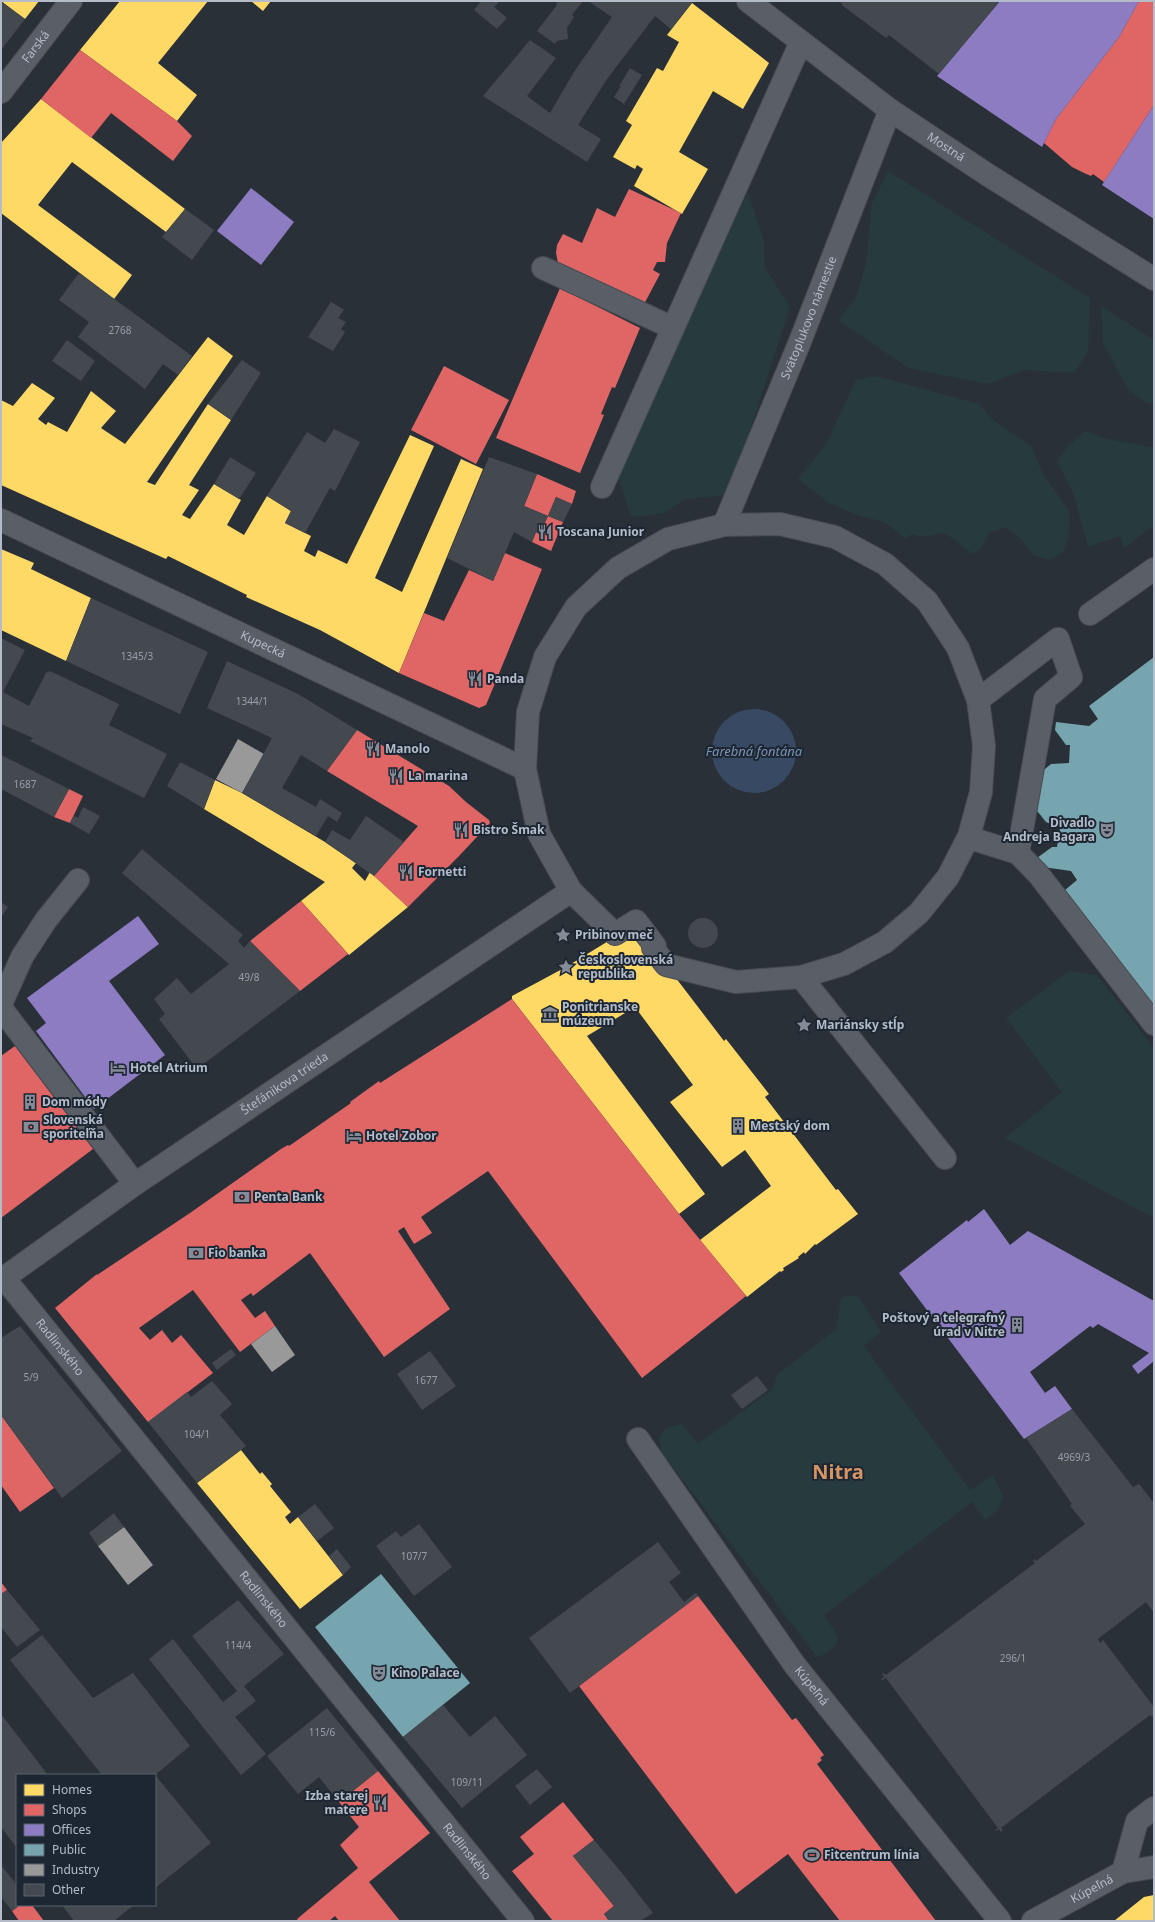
<svg xmlns="http://www.w3.org/2000/svg" width="1155" height="1922" font-family="'Noto Sans',sans-serif">
  <style>
    .green { fill: #273a3e }
    .water { fill: #384963 }
    .homes { fill: #ffd966 }
    .shops { fill: #e06666 }
    .offices { fill: #8e7cc3 }
    .public { fill: #76a5af }
    .industry { fill: #999 }
    .building { fill: #444950 }
    .lines { fill: none; stroke-linecap: round; stroke-linejoin: round }
    .minor-casing { stroke: #484c53; stroke-width: 24 }
    .minor { stroke: #5a5e66; stroke-width: 22 }
    .labels { text-anchor: middle; stroke-width: 4; stroke-linejoin: round; paint-order: stroke }
    .number-label { font-size: 10px; fill: #989fab }
    .street-label { font-size: 12px; fill: #b4bcc9; stroke: #1d2633 }
    .poi-label { font-size: 12px; font-weight: bold; fill: #b4bcc9; stroke: #1d2633; text-anchor: start }
    .water-label { font-size: 13px; font-style: italic; fill: #7c92b1; stroke: #1d2633 }
    .town-label { font-size: 20px; font-weight: bold; fill: #d59563; stroke: #1d2633 }
  </style>
  <rect width="100%" height="100%" fill="#2a3038"/>
  <!-- green -->
  <path class="green" d="M888 171 1090 298 1088 352 1074 373 1024 370 988 384 908 368 838 320 856 298 866 264 872 203Z
    M748 192 764 241 765 268 790 307 729 495 686 499 662 514 631 517 618 476Z
    M1101 306 1154 340V404L1146 403 1128 390 1103 343Z
    M876 376 979 404 992 419 1032 447 1042 472 1069 511V535L1063 552 1049 560 1033 555 1021 539 1005 527 989 533 982 548 973 554 945 533 922 537 913 534 905 538 884 522 857 515 829 503 798 479 826 444 856 380Z
    M1085 431 1107 439 1154 447V525L1124 548 1120 536 1088 547 1074 495 1057 461 1068 446Z
    M1069 971 1097 975 1154 1048V1218L1005 1138 1062 1092 1006 1018Z
    M849 1295 859 1297 881 1332 864 1346 970 1490 993 1475 1003 1496 998 1510 985 1520 972 1502 824 1615 836 1633 838 1639 835 1646 820 1657 816 1656 661 1451 659 1438 666 1428 682 1424 698 1444 773 1389 777 1375 836 1329 841 1298Z"/>
  <!-- water -->
  <path class="water" d="M712 751a42 42 0 1 1 84 0a42 42 0 1 1-84 0Z"/>
  <!-- homes -->
  <path class="homes" d="M1 1H39L25 19Z
    M120 1H208L158 63 197 95 177 121 80 50Z
    M251 1H271L263 11Z
    M692 3 769 63 743 109 713 91 679 152 708 169 682 214 634 186 643 169 637 165 635 169 613 157 632 125 626 121 657 68 663 71 679 42 667 35Z
    M41 99 185 209 166 232 72 162 38 205 132 275 114 299 1 213V143Z
    M208 337 233 356 147 482 155 485 208 404 231 420 189 485 199 490 182 515 190 519 214 484 241 500 227 525 244 535 267 496 291 511 285 523 311 536 304 551 315 557 318 550 347 564 410 435 434 446 375 578 402 592 461 459 483 469 399 673 320 630 246 597 247 595 168 556 166 559 1 485V400L13 406 32 383 55 398 38 419 46 425 48 422 67 432 91 391 116 411 101 428 125 444Z
    M1 549 34 563 31 569 91 598 66 661 1 630Z
    M215 780 242 793 325 842 356 863 352 868 365 881 370 872 408 907 349 955 301 901 325 882 204 809Z
    M636 921 653 948 724 1041 726 1039 769 1094 765 1097 836 1190 838 1189 858 1214 816 1245 815 1244 805 1254 804 1252 798 1257 799 1258 783 1268 784 1270 781 1272 780 1271 747 1297 700 1240 771 1186 745 1150 722 1167 670 1102 693 1085 635 1007 587 1036 705 1194 679 1214 512 999V996L566 967 610 940Z
    M241 1450 260 1474 262 1472 272 1484 270 1486 291 1512 285 1517 290 1524 298 1517 343 1575 300 1609 197 1483Z
    M1154 1895V1921H1114L1144 1897Z"/>
  <!-- shops -->
  <path class="shops" d="M1139 1H1154V105L1104 182 1093 174 1091 176 1084 173 1072 167 1044 143 1056 119 1119 37Z
    M80 50 177 121 192 136 173 161 111 113 91 138 41 99Z
    M629 189 681 213 667 243 665 262H657L653 270 660 274 642 308 567 271 558 263 556 253 557 245 563 234 582 243 597 208 615 217Z
    M560 288 640 328 615 388 612 387 601 414 604 415 580 473 496 438Z
    M444 366 509 400 476 464 411 430Z
    M537 474 576 491 572 504 556 497 548 516 563 522 551 551 532 542 536 532 539 534 548 516 524 506Z
    M505 553 542 569 486 705 479 708 399 673 424 613 444 621 469 570 493 581Z
    M357 730 449 786 466 802 489 820 490 823 459 856 408 907 374 876 418 826 327 771Z
    M69 789 83 796 70 823 54 817Z
    M301 901 348 954 300 991 250 941Z
    M512 999 679 1214 746 1296 642 1378 488 1171 421 1217 432 1233 414 1244 404 1227 398 1231 450 1309 384 1357 310 1253 253 1296 251 1293 241 1300 255 1318 265 1311 275 1326 240 1352 193 1290 139 1328 150 1340 162 1330 172 1343 181 1335 213 1373 148 1422 55 1308 97 1274V1275L190 1213 281 1149 288 1145 289 1146 351 1103 350 1102 379 1081 380 1083Z
    M15 1046 93 1149 1 1218V1056Z
    M1 1415 54 1488 20 1512 1 1485Z
    M1 1582 7 1590 1 1594Z
    M698 1596 792 1720 796 1718 824 1755 820 1758 822 1760 817 1764 936 1921H840L788 1854 736 1894 579 1686Z
    M378 1771 430 1833 369 1882 400 1921H339L335 1916 329 1921H298L297 1919 358 1868 340 1845 359 1827 339 1802Z
    M563 1802 594 1840 573 1856 614 1906 604 1914 609 1921H553L512 1871 534 1854 520 1837Z
    M20 1905H32L44 1921H19L12 1911Z"/>
  <!-- offices -->
  <path class="offices" d="M1000 1H1139L1119 37 1056 119 1042 147 937 76Z
    M1154 105V219L1102 185Z
    M251 188 294 222 261 265 217 231Z
    M138 916 159 944 109 981 165 1055 94 1109 36 1031 46 1023 27 998Z
    M984 1209 1010 1245 1028 1231 1154 1301V1361L1138 1374 1132 1366 1149 1353 1098 1324 1093 1328 1090 1326 1030 1372 1045 1393 1055 1386 1072 1409 1024 1439 899 1273 967 1220 968 1222Z"/>
  <!-- public -->
  <path class="public" d="M1154 657V1006L1065 890 1077 880 1071 871 1036 866 1037 858 1052 847H1057L1060 828 1046 822 1034 807 1039 774 1051 764 1069 763 1070 745H1066L1055 730 1056 722 1089 726 1098 719 1089 706Z
    M381 1574 470 1683 403 1737 315 1627Z"/>
  <!-- industry -->
  <path class="industry" d="M238 739 264 754 242 793 216 779Z
    M275 1326 295 1355 272 1372 251 1344Z
    M124 1527 153 1565 128 1585 98 1546Z"/>
  <!-- building -->
  <path class="building" d="M481 1H500L494 7 507 18 497 29 474 10Z
    M558 1H583L572 15 574 17 567 28 568 39 557 41 555 44 537 31 557 5H556Z
    M588 1H693L671 29 655 16 607 79 578 125 601 139 587 162 483 96 530 40 556 58 527 96 550 113 574 72 612 17Z
    M840 1H1000L939 74 889 35 886 38 843 6Z
    M1 2 25 19 1 50Z
    M630 68 642 75 624 104 614 97 621 86H619Z
    M185 209 214 230 192 260 162 237Z
    M79 273 192 356 178 375 163 364 145 389 78 337 89 322 59 300Z
    M331 302 344 310 338 318 346 322 341 329 345 332 333 351 308 337Z
    M67 340 95 361 81 381 52 361Z
    M242 360 261 373 231 420 208 404Z
    M334 429 360 442 335 491 330 488 305 533 285 523 291 511 267 496 307 432 325 443Z
    M230 457 256 473 239 499 214 484Z
    M489 457 537 474 524 506 548 516 556 497 572 504 563 522 548 516 539 534 536 532 532 542 514 532 493 581 447 558Z
    M91 598 208 652 180 714 66 661Z
    M1 638 25 650 3 692 29 706 46 673 50 671 119 704 109 725 167 754 144 798 30 741 33 738 1 724Z
    M227 661 298 694 357 730 327 771 301 755 282 788 316 807 320 799 342 813 337 822 328 816 316 836 242 793 272 738 207 708Z
    M1 755 69 789 54 817 1 789Z
    M180 762 215 780 204 809 167 786Z
    M83 807 100 816 89 834 70 823 74 816 78 818Z
    M366 816 404 842 374 876 325 842 332 830 350 840Z
    M142 849 243 935 238 941 244 948 250 941 300 991 197 1069 159 1019 165 1014 154 999 177 978 191 994 229 964 122 873Z
    M1 902 8 907 1 917Z
    M688 933a15 15 0 1 1 30 0a15 15 0 1 1-30 0Z
    M20 1326 122 1451 62 1498 1 1415V1338Z
    M231 1349 236 1355 217 1370 212 1363Z
    M430 1351 456 1386 422 1410 397 1374Z
    M757 1376 768 1390 742 1409 731 1395Z
    M212 1381 232 1404 220 1415 246 1446 197 1483 148 1422 187 1392 191 1397Z
    M1072 1409 1133 1487 1139 1484 1154 1503V1613L1146 1602 1098 1639 1100 1643 1103 1640 1154 1707 1153 1716 1152 1717 1150 1715 1001 1828 1003 1830 1001 1832 999 1829 996 1831 995 1830 998 1828 886 1678 882 1680 881 1679 884 1677 882 1674 883 1673 886 1675 1035 1563 1033 1561 1035 1559 1036 1561 1085 1524 1071 1507 1070 1505 1072 1504 1026 1438Z
    M315 1504 334 1528 317 1541 298 1517Z
    M114 1513 124 1527 98 1546 89 1533Z
    M419 1524 452 1567 414 1596 376 1546 396 1531 401 1537Z
    M658 1542 681 1573 669 1582 684 1602 696 1593 698 1596 570 1693 529 1638Z
    M337 1549 351 1567 343 1575 329 1556Z
    M7 1590 40 1630 17 1647 1 1627V1594Z
    M238 1600 284 1654 244 1686 256 1701 235 1717 266 1754 241 1775 149 1659 173 1639 223 1702 237 1691 192 1636Z
    M42 1635 93 1698 133 1673 190 1746 155 1775 211 1843 155 1888V1775H102L10 1660Z
    M443 1705 470 1737 495 1716 527 1755 462 1808 403 1737Z
    M327 1708 378 1771 339 1802 319 1777 298 1794 267 1756Z
    M1 1714 48 1775H17V1848L1 1827Z
    M537 1769 552 1787 530 1805 515 1786Z
    M594 1840 622 1873 653 1913 640 1921H609L604 1914 614 1906 573 1856Z
    M1 1865 17 1885V1905H20L12 1911 1 1897Z
    M62 1905H134L114 1921H74Z"/>
  <g class="lines">
    <defs>
      <g id="minor">
        <path id="s1" d="M748 1 890 110 988 175 1154 279"/>
        <path id="s2" d="M1 92 71 1"/>
        <path d="M543 268 673 328"/>
        <path d="M602 487 801 42"/>
        <path id="s3" d="M1 520 525 769"/>
        <path d="M780 524 835 537 885 564 927 601 958 648 978 700 984 746 981 792 969 836 948 877 919 913 885 942 844 964 801 977 736 982 666 965 653 948 655 946 636 921 615 934 571 891 539 834 525 769 528 712 545 657 576 607 618 568 668 539 724 525Z"/>
        <path id="s4" d="M724 525 799 344 890 110"/>
        <path d="M1090 614 1154 569"/>
        <path d="M978 700 1058 639 1071 677 1045 699 1018 853 1039 875 1154 1024"/>
        <path d="M976 840 1018 853"/>
        <path d="M801 977 945 1158"/>
        <path d="M1 1004 22 957 46 920 78 880"/>
        <path d="M1 1008 135 1184"/>
        <path id="s5" d="M4 1278 523 1921"/>
        <path id="s6" d="M1 1280 135 1184 571 891"/>
        <path id="s7" d="M638 1439 794 1664 1000 1921"/>
        <path d="M1123 1872 1137 1821 1154 1808"/>
        <path id="s8" d="M1033 1921 1123 1872 1154 1867"/>
      </g>
    </defs>
    <!-- minor casing -->
    <use href="#minor" class="minor-casing"/>
    <!-- minor -->
    <use href="#minor" class="minor"/>
  </g>
  <!-- icons -->
  <defs>
    <symbol id="restaurant-bare" viewBox="-9 -9 18 18"><path d="M-5-6h1v4h1v-4h1v4h1v-4h1v5L-1.5 .5V6h-2V.5L-5-1ZM5-6V6H3V1.5H1.5Q1.5-4 5-6Z" fill="#848b96" stroke="#1d2633" stroke-width="2.5" paint-order="stroke"/></symbol>
    <symbol id="theatre-bare" viewBox="-9 -9 18 18"><path d="M-5-5.5Q0-4 5-5.5V0Q5 5 0 6Q-5 5-5 0ZM-3.3-2.5H-1v1.5H-3.3ZM1-2.5H3.3v1.5H1ZM-2.8 1Q0 5.5 2.8 1Z" fill="#848b96" stroke="#1d2633" stroke-width="2.5" paint-order="stroke"/></symbol>
    <symbol id="sight-bare" viewBox="-9 -9 18 18"><path d="M0-6L1.8-2.2L6-1.7L2.9 1.2L3.7 5.4L0 3.3L-3.7 5.4L-2.9 1.2L-6-1.7L-1.8-2.2Z" fill="#848b96" stroke="#1d2633" stroke-width="2.5" paint-order="stroke"/></symbol>
    <symbol id="museum-bare" viewBox="-9 -9 18 18"><path d="M0-6L6-3V-2H-6V-3ZM-5-1h2V3h-2ZM-1-1h2V3h-2ZM3-1h2V3H3ZM-6 4H6V6H-6Z" fill="#848b96" stroke="#1d2633" stroke-width="2.5" paint-order="stroke"/></symbol>
    <symbol id="hotel-bare" viewBox="-9 -9 18 18"><path d="M-6-4.5h1.5V1H6V5H4.5V3h-9V5H-6ZM-4 0a1.8 1.8 0 1 1 3.6 0ZM.5 0V-2.5h3Q6-2.5 6 0Z" fill="#848b96" stroke="#1d2633" stroke-width="2.5" paint-order="stroke"/></symbol>
    <symbol id="building-bare" viewBox="-9 -9 18 18"><path d="M-4-6H4V6H1V3H-1V6H-4ZM-2.5-4.3h1.7v1.8h-1.7ZM.8-4.3h1.7v1.8H.8ZM-2.5-1h1.7V.8h-1.7ZM.8-1h1.7V.8H.8Z" fill="#848b96" stroke="#1d2633" stroke-width="2.5" paint-order="stroke"/></symbol>
    <symbol id="bank-bare" viewBox="-9 -9 18 18"><path d="M-6-4H6V4H-6ZM0-2.3a2.3 2.3 0 1 0 0 4.6a2.3 2.3 0 1 0 0-4.6Z" fill="#848b96" stroke="#1d2633" stroke-width="2.5" paint-order="stroke"/></symbol>
    <symbol id="stadium-bare" viewBox="-9 -9 18 18"><path d="M0-5a6.5 5 0 1 0 0 10a6.5 5 0 1 0 0-10ZM-3.5-1.8h7v3.6h-7Z" fill="#848b96" stroke="#1d2633" stroke-width="2.5" paint-order="stroke"/></symbol>
  </defs>
  <g fill-rule="evenodd">
    <use href="#restaurant-bare" x="534" y="521" width="22" height="22"/>
    <use href="#restaurant-bare" x="464" y="668" width="22" height="22"/>
    <use href="#restaurant-bare" x="362" y="738" width="22" height="22"/>
    <use href="#restaurant-bare" x="385" y="765" width="22" height="22"/>
    <use href="#restaurant-bare" x="450" y="819" width="22" height="22"/>
    <use href="#theatre-bare" x="1096" y="819" width="22" height="22"/>
    <use href="#restaurant-bare" x="395" y="861" width="22" height="22"/>
    <use href="#sight-bare" x="552" y="924" width="22" height="22"/>
    <use href="#sight-bare" x="555" y="956" width="22" height="22"/>
    <use href="#museum-bare" x="539" y="1003" width="22" height="22"/>
    <use href="#sight-bare" x="793" y="1014" width="22" height="22"/>
    <use href="#hotel-bare" x="107" y="1057" width="22" height="22"/>
    <use href="#building-bare" x="19" y="1091" width="22" height="22"/>
    <use href="#building-bare" x="727" y="1115" width="22" height="22"/>
    <use href="#bank-bare" x="20" y="1116" width="22" height="22"/>
    <use href="#hotel-bare" x="343" y="1125" width="22" height="22"/>
    <use href="#bank-bare" x="231" y="1186" width="22" height="22"/>
    <use href="#bank-bare" x="185" y="1242" width="22" height="22"/>
    <use href="#building-bare" x="1006" y="1314" width="22" height="22"/>
    <use href="#theatre-bare" x="368" y="1662" width="22" height="22"/>
    <use href="#restaurant-bare" x="369" y="1792" width="22" height="22"/>
    <use href="#stadium-bare" x="801" y="1844" width="22" height="22"/>
  </g>
  <g class="labels">
    <!-- number labels -->
    <g class="number-label">
      <text x="120" y="334">2768</text>
      <text x="137" y="660">1345/3</text>
      <text x="252" y="705">1344/1</text>
      <text x="25" y="788">1687</text>
      <text x="249" y="981">49/8</text>
      <text x="31" y="1381">5/9</text>
      <text x="426" y="1384">1677</text>
      <text x="197" y="1438">104/1</text>
      <text x="1074" y="1461">4969/3</text>
      <text x="414" y="1560">107/7</text>
      <text x="238" y="1649">114/4</text>
      <text x="1013" y="1662">296/1</text>
      <text x="322" y="1736">115/6</text>
      <text x="467" y="1786">109/11</text>
    </g>
    <!-- street labels -->
    <g class="street-label">
      <text dy="4" stroke="none"><textPath href="#s2" startOffset="57">Farská</textPath></text>
      <text dy="4" stroke="none"><textPath href="#s1" startOffset="246">Mostná</textPath></text>
      <text dy="4" stroke="none"><textPath href="#s4" startOffset="224">Svätoplukovo námestie</textPath></text>
      <text dy="4" stroke="none"><textPath href="#s3" startOffset="290">Kupecká</textPath></text>
      <text dy="4" stroke="none"><textPath href="#s6" startOffset="345">Štefánikova trieda</textPath></text>
      <text dy="4" stroke="none"><textPath href="#s5" startOffset="89">Radlinského</textPath></text>
      <text dy="4" stroke="none"><textPath href="#s5" startOffset="413">Radlinského</textPath></text>
      <text dy="4" stroke="none"><textPath href="#s7" startOffset="302">Kúpeľná</textPath></text>
      <text dy="4" stroke="none"><textPath href="#s5" startOffset="737">Radlinského</textPath></text>
      <text dy="4" stroke="none"><textPath href="#s8" startOffset="67">Kúpeľná</textPath></text>
    </g>
    <!-- poi labels -->
    <g class="poi-label">
      <text x="557" y="536">Toscana Junior</text>
      <text x="487" y="683">Panda</text>
      <text x="385" y="753">Manolo</text>
      <text x="408" y="780">La marina</text>
      <text x="1095" y="827" text-anchor="end">Divadlo<tspan x="1095" dy="14">Andreja Bagara</tspan></text>
      <text x="473" y="834">Bistro Šmak</text>
      <text x="418" y="876">Fornetti</text>
      <text x="575" y="939">Pribinov meč</text>
      <text x="578" y="964">Československá<tspan x="578" dy="14">republika</tspan></text>
      <text x="562" y="1011">Ponitrianske<tspan x="562" dy="14">múzeum</tspan></text>
      <text x="816" y="1029">Mariánsky stĺp</text>
      <text x="130" y="1072">Hotel Atrium</text>
      <text x="42" y="1106">Dom módy</text>
      <text x="43" y="1124">Slovenská<tspan x="43" dy="14">sporiteľňa</tspan></text>
      <text x="750" y="1130">Mestský dom</text>
      <text x="366" y="1140">Hotel Zobor</text>
      <text x="254" y="1201">Penta Bank</text>
      <text x="208" y="1257">Fio banka</text>
      <text x="1005" y="1322" text-anchor="end">Poštový a telegrafný<tspan x="1005" dy="14">úrad v Nitre</tspan></text>
      <text x="391" y="1677">Kino Palace</text>
      <text x="368" y="1800" text-anchor="end">Izba starej<tspan x="368" dy="14">matere</tspan></text>
      <text x="824" y="1859">Fitcentrum línia</text>
    </g>
    <!-- water labels -->
    <g class="water-label">
      <text x="754" y="756">Farebná fontána</text>
    </g>
    <!-- town labels -->
    <g class="town-label">
      <text x="838" y="1479">Nitra</text>
    </g>
  </g>
  <!-- border -->
  <rect width="1155" height="1922" fill="none" stroke="#b4bcc9" stroke-width="4"/>
  <!-- legend -->
  <rect x="16" y="1774" width="140" height="132" fill="#1d2633" stroke="#59626f"/>
  <rect x="24" y="1784" width="20" height="12" fill="#ffd966" stroke="#59626f"/>
  <text x="52" y="1794" font-size="12" fill="#b4bcc9">Homes</text>
  <rect x="24" y="1804" width="20" height="12" fill="#e06666" stroke="#59626f"/>
  <text x="52" y="1814" font-size="12" fill="#b4bcc9">Shops</text>
  <rect x="24" y="1824" width="20" height="12" fill="#8e7cc3" stroke="#59626f"/>
  <text x="52" y="1834" font-size="12" fill="#b4bcc9">Offices</text>
  <rect x="24" y="1844" width="20" height="12" fill="#76a5af" stroke="#59626f"/>
  <text x="52" y="1854" font-size="12" fill="#b4bcc9">Public</text>
  <rect x="24" y="1864" width="20" height="12" fill="#999999" stroke="#59626f"/>
  <text x="52" y="1874" font-size="12" fill="#b4bcc9">Industry</text>
  <rect x="24" y="1884" width="20" height="12" fill="#444950" stroke="#59626f"/>
  <text x="52" y="1894" font-size="12" fill="#b4bcc9">Other</text>
</svg>
